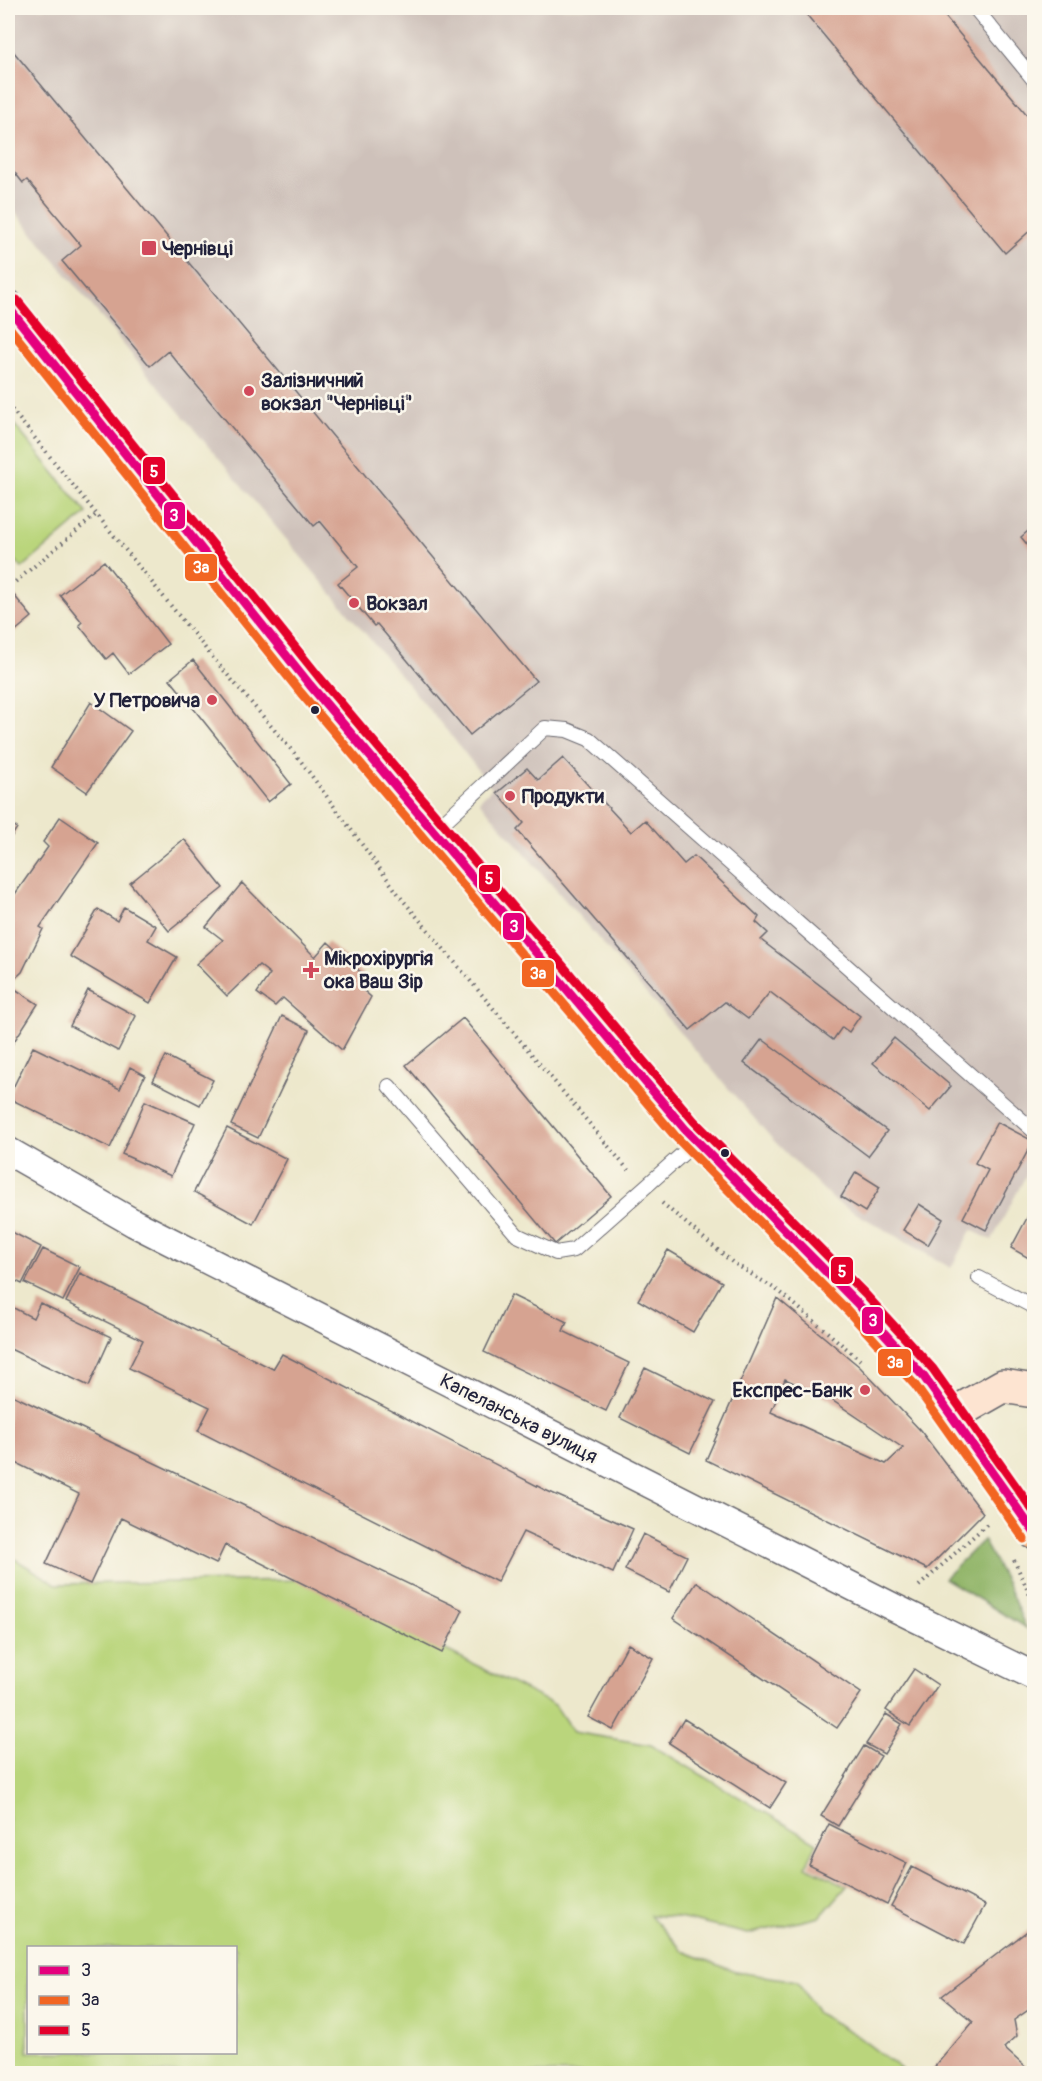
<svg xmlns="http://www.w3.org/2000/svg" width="1042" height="2081" font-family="Pangolin,sans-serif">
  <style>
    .industrial { fill: #cec1ba }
    .green { fill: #bad57b; stroke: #6e7c5b; stroke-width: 1.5; fill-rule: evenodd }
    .forest { fill: #93b66b; stroke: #5a6c53; stroke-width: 1.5 }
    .building { fill: #d6a391; fill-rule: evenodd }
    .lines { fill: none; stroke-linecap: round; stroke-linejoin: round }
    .lane-casing { stroke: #69676e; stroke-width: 16 }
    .street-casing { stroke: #69676e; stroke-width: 30 }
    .secondary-casing { stroke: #69676e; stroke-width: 36 }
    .primary-casing { stroke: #69676e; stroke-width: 36 }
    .path { stroke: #69676e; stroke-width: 4; stroke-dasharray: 1.5 4.5; stroke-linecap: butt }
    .lane { stroke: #fff; stroke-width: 14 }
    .street { stroke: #fff; stroke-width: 27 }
    .secondary { stroke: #fde4d1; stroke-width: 33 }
    .primary { stroke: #fabb8b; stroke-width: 33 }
    .bus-1-casing { stroke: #fbf7ec; stroke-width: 14 }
    .bus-2-casing { stroke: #fbf7ec; stroke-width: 14 }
    .bus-3-casing { stroke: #fbf7ec; stroke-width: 14 }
    .bus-1 { stroke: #e5007d; stroke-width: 9 }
    .bus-2 { stroke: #f26522; stroke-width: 9 }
    .bus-3 { stroke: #e4002b; stroke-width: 9 }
    .poi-dot { fill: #d1495b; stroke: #fbf7ec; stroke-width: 2 }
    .bus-dot { fill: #22223b; stroke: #fbf7ec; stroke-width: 2 }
    .labels { text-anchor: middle; stroke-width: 5; stroke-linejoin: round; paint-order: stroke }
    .poi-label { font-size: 20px; font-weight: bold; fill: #22223b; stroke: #fbf7ec; text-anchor: start }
    .street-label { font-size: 20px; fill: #22223b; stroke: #fbf7ec }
    .line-badge { stroke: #fbf7ec; stroke-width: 2 }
    .badge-label { font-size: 16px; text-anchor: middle; font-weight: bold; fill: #fff }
  </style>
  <rect width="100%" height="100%" fill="#fbf7ec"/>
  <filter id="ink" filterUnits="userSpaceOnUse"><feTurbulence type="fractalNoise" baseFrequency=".0167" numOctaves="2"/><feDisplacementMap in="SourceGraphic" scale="12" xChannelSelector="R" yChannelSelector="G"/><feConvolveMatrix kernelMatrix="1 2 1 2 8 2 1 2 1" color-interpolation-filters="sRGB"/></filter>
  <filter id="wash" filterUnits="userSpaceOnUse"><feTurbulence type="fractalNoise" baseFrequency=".008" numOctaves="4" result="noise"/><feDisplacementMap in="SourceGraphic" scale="24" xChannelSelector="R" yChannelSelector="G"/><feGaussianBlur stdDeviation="1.35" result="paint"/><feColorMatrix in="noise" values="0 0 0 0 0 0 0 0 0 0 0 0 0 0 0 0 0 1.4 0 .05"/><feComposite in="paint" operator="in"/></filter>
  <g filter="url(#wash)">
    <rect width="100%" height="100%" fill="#ede8cc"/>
    <!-- industrial -->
    <path class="industrial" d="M8 8H1034V1160L992 1240 971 1230 951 1268 835 1201 774 1141 479 801 492 788 453 738 150 377 8 203Z"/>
    <!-- green -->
    <path class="green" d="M8 417 87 513 22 568 8 552Z
      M8 1555 56 1584 307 1580 555 1705 573 1732 651 1745 817 1843 806 1866 847 1886 820 1917 748 1934 675 1917 650 1915 683 1951 736 1972 797 1981 817 2013 853 2033 906 2073H8ZM28 1948H236V2052H28Z"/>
    <!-- forest -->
    <path class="forest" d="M983 1540 1007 1584 1026 1628 944 1578Z"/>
    <g id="blocks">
      <!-- building -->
      <path class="building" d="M801 8H938L1034 123V227L1005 253Z
        M8 45 536 681 470 735 377 624 374 626 338 583 358 567 320 521 314 526 168 351 150 366 62 261 81 245 27 180 23 183 8 164Z
        M1034 526V553L1021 537Z
        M104 561 168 644 129 674 113 653 106 659 79 625 82 622 60 595Z
        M8 588 32 617 8 637Z
        M193 660 291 784 268 802 170 679Z
        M91 702 131 731 87 792 51 767Z
        M563 758 631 832 645 820 684 864 694 856 759 917 756 922 768 933 761 940 860 1016 849 1032 842 1027 833 1040 770 992 748 1019 725 1002 690 1030 517 830 524 823 497 793 527 768 538 780Z
        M60 817 98 843 40 927 43 929 22 972 8 985V904L48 847 43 842Z
        M8 821 17 828 8 842Z
        M184 839 223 888 169 931 130 883Z
        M242 883 315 957 328 942 369 980 363 990 371 997 342 1050 283 998 275 1006 257 993 270 974 259 965 227 996 196 964 223 940 206 927Z
        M124 907 156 926 148 940 177 957 150 1003 70 956 98 909 117 921Z
        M9 985 38 1004 8 1051V988Z
        M88 990 136 1016 118 1051 70 1026Z
        M282 1016 309 1030 258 1138 231 1125Z
        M463 1018 611 1196 555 1244 406 1065Z
        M894 1038 951 1086 930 1111 873 1063Z
        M762 1039 887 1131 868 1156 744 1063Z
        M33 1047 120 1089 130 1067 145 1075 110 1148 8 1098Z
        M166 1056 213 1080 200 1105 153 1081Z
        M145 1101 195 1123 171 1176 122 1154Z
        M997 1122 1033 1141 986 1230 963 1218 988 1170 975 1163Z
        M227 1128 287 1159 253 1224 194 1192Z
        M856 1172 880 1187 865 1212 841 1197Z
        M919 1204 943 1219 928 1245 903 1230Z
        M1034 1205V1261L1011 1248Z
        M8 1230 41 1247 22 1284 8 1277Z
        M43 1249 80 1267 63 1301 25 1283Z
        M668 1250 722 1282 693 1332 638 1300Z
        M80 1273 273 1369 282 1354 545 1490 633 1529 613 1573 523 1532 497 1582 198 1431 210 1407 129 1368 143 1340 66 1302Z
        M511 1295 567 1322 563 1331 629 1363 606 1411 484 1352Z
        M777 1298 860 1367 920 1430 983 1513 927 1569 706 1460ZM785 1379 830 1399 903 1448 886 1464 771 1412Z
        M40 1303 111 1337 89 1386 8 1348V1305L33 1318Z
        M645 1368 715 1402 690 1453 620 1418Z
        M8 1393 463 1610 442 1653 225 1545 216 1564 121 1518 90 1584 46 1564 79 1494 8 1459Z
        M643 1534 687 1556 669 1592 625 1570Z
        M697 1582 861 1693 837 1728 673 1618Z
        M628 1644 653 1658 613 1730 588 1717Z
        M914 1669 938 1685 910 1726 886 1710Z
        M886 1714 902 1724 884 1754 866 1744Z
        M684 1719 786 1783 770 1808 669 1743Z
        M864 1746 881 1756 838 1826 821 1816Z
        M829 1824 907 1863 887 1904 809 1865Z
        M912 1867 985 1905 964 1944 891 1906Z
        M1034 1926V2006L1014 2020 1017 2036 1004 2048 1033 2074H933L931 2071 973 2022 942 1996Z"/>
    </g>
  </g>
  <g filter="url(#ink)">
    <use href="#blocks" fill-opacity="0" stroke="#69676e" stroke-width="1.5"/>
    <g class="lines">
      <defs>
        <path id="lane" d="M975 8 1034 80
          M434 831 545 728 567 730 589 739 1034 1131
          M389 1086 517 1235 556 1253 574 1250 696 1142
          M979 1278 1034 1307"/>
        <path id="street" d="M8 1151 134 1223 893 1607 1034 1676"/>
        <path id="secondary" d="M952 1415 1003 1386 1034 1391"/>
        <path id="primary" d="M8 307 310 685 685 1129 856 1302 924 1377 1034 1532"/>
      </defs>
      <!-- lane casing -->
      <use href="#lane" class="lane-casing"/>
      <!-- street casing -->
      <use href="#street" class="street-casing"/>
      <!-- secondary casing -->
      <use href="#secondary" class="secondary-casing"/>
      <!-- primary casing -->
      <use href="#primary" class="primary-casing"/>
      <!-- path -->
      <path class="path" d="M8 405 214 659 300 760 402 899 629 1171
        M8 575 14 583 97 514
        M662 1203 732 1262 780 1292 860 1360
        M1014 1560 1034 1604
        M919 1586 987 1524"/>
      <!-- lane -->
      <use href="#lane" class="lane"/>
      <!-- street -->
      <use href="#street" class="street"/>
      <!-- secondary -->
      <use href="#secondary" class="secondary"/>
      <!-- primary -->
      <use href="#primary" class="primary"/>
      <defs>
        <path id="bus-1" d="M8 307 310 685 685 1129 856 1302 924 1377 1034 1532"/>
        <path id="bus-2" d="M8 326 301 693 676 1137 847 1310 915 1385 1024 1539"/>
        <path id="bus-3" d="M17 300 319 677 694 1121 865 1294 933 1369 1034 1512"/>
      </defs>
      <!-- bus-1 casing -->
      <use href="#bus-1" class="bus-1-casing"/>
      <!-- bus-2 casing -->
      <use href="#bus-2" class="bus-2-casing"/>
      <!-- bus-3 casing -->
      <use href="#bus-3" class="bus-3-casing"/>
      <!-- bus-1 -->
      <use href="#bus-1" class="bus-1"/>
      <!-- bus-2 -->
      <use href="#bus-2" class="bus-2"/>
      <!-- bus-3 -->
      <use href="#bus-3" class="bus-3"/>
    </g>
  </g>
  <!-- markers -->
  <g class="poi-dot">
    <rect x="141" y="240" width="16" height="16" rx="3"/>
    <circle cx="249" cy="391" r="6"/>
    <circle cx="354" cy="603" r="6"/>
    <circle cx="212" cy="700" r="6"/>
    <circle cx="510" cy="796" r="6"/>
    <path d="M308 961h6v6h6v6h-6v6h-6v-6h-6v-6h6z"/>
    <circle cx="865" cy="1390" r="6"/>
  </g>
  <g class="bus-dot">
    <circle cx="315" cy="710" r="5"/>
    <circle cx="725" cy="1153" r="5"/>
  </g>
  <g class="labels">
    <!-- poi labels -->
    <g class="poi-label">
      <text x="162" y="255">Чернівці</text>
      <text x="261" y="387">Залізничний<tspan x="261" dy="23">вокзал "Чернівці"</tspan></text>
      <text x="366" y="610">Вокзал</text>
      <text x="200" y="707" text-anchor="end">У Петровича</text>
      <text x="522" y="803">Продукти</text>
      <text x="324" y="965">Мікрохірургія<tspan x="324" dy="23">ока Ваш Зір</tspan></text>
      <text x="853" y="1397" text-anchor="end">Eкспрес-Банк</text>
    </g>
    <!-- street labels -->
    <g class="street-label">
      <text transform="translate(519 1418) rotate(27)" y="7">Капеланська вулиця</text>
    </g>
  </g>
  <g class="line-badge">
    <rect x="142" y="456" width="24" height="29" rx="6" fill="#e4002b"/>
    <rect x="163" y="501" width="23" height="29" rx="6" fill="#e5007d"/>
    <rect x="184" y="553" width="34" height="29" rx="6" fill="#f26522"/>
    <rect x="478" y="864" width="23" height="29" rx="6" fill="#e4002b"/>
    <rect x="502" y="912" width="23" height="29" rx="6" fill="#e5007d"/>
    <rect x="521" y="959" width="34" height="29" rx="6" fill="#f26522"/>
    <rect x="830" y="1256" width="24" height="29" rx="6" fill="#e4002b"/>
    <rect x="861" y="1306" width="23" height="29" rx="6" fill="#e5007d"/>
    <rect x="877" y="1348" width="35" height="29" rx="6" fill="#f26522"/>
  </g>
  <g class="badge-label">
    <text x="154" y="477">5</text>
    <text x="174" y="521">3</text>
    <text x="201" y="573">3а</text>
    <text x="489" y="884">5</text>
    <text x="514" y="932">3</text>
    <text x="538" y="979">3а</text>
    <text x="842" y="1277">5</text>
    <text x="873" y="1326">3</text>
    <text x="895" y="1368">3а</text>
  </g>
  <!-- margin -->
  <rect width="1042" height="2081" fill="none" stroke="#fbf7ec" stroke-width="30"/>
  <!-- legend -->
  <rect x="27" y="1946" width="210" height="108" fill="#fbf7ec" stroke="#a4a2a5" stroke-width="1.5"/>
  <rect x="39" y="1966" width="30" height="9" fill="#e5007d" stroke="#a4a2a5" stroke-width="1.5"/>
  <text x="81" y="1976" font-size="18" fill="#22223b">3</text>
  <rect x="39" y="1996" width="30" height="9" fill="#f26522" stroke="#a4a2a5" stroke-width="1.5"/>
  <text x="81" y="2006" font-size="18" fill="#22223b">3а</text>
  <rect x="39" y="2026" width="30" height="9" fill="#e4002b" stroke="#a4a2a5" stroke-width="1.5"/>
  <text x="81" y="2036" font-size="18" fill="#22223b">5</text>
</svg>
